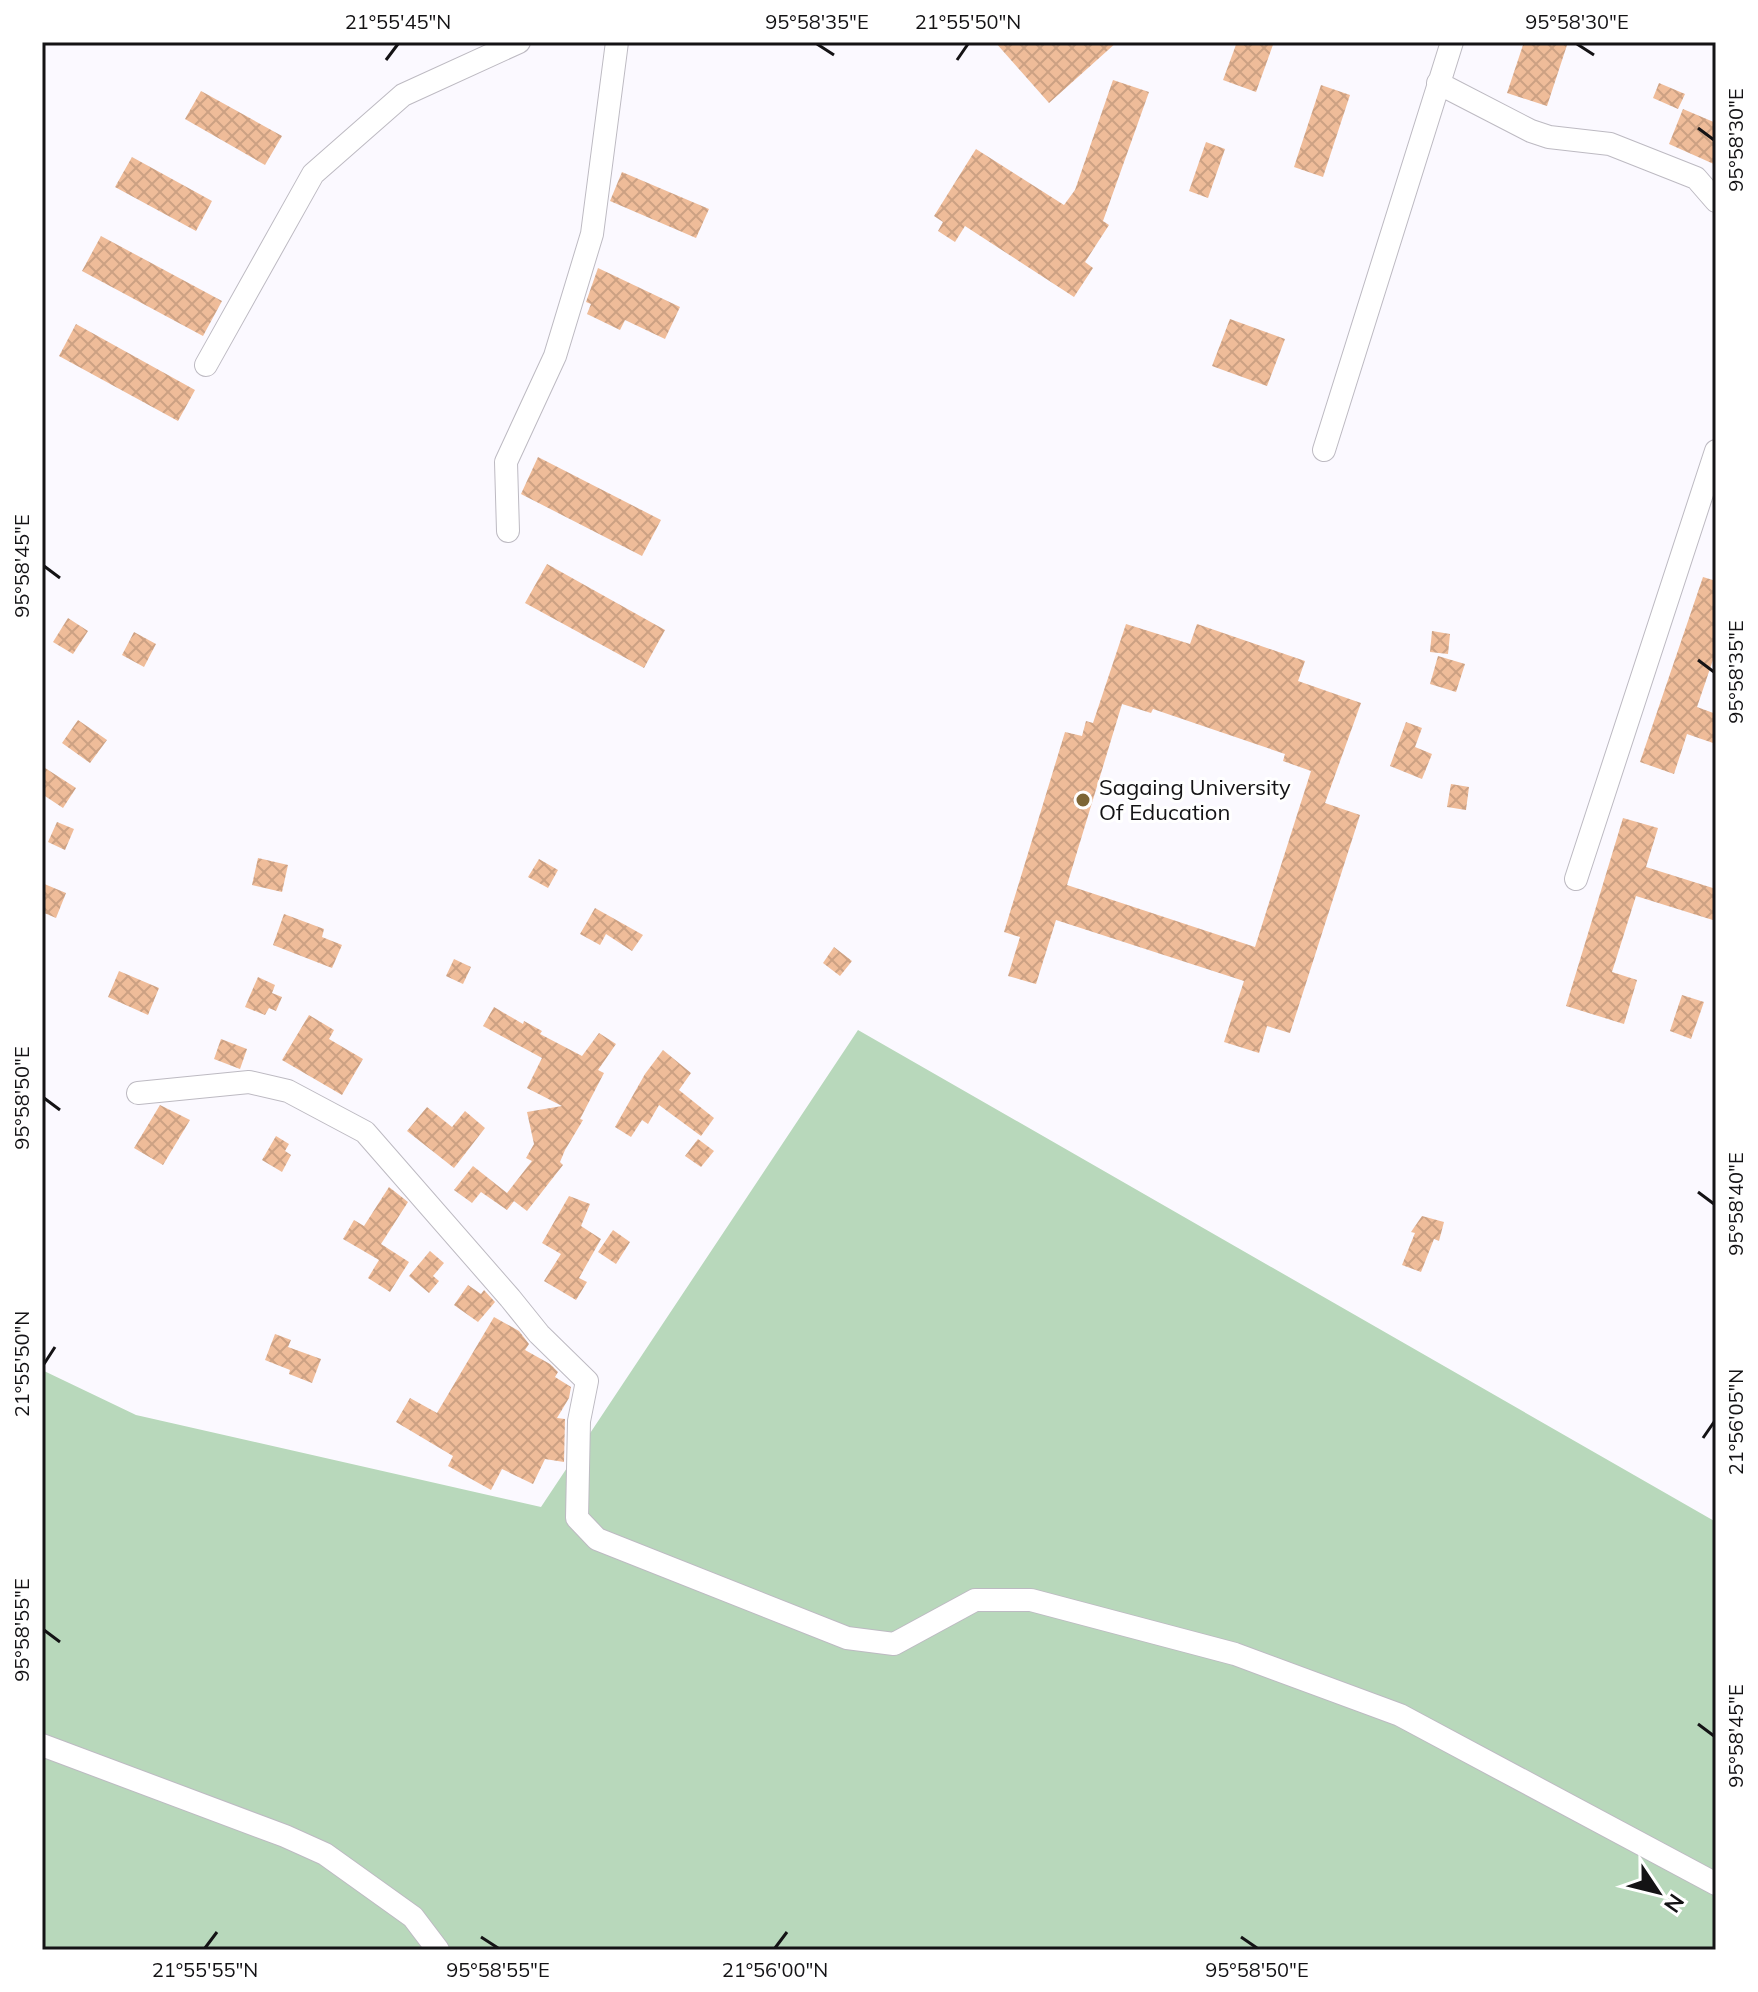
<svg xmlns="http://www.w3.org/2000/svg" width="1758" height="1992" font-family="Mulish,sans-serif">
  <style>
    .park { fill: #b8d8bb }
    .building { fill: url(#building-cross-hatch); fill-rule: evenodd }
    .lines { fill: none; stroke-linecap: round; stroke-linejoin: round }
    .street-casing { stroke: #bdbac2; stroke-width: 24 }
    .street { stroke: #fff; stroke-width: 22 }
    .ticks { fill: none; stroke: #141315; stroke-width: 3 }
    .poi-dot { fill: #7c6535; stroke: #fff; stroke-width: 3 }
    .labels { text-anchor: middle; stroke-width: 6; stroke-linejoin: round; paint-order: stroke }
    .poi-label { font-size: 22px; fill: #141315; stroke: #fff; text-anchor: start }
    .neatline { fill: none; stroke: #141315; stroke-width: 3 }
    .ticks-label { font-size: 20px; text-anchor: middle; fill: #141315 }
  </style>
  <defs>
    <pattern id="building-cross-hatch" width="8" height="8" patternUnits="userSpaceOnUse" patternTransform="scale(2)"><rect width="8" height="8" fill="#efbc99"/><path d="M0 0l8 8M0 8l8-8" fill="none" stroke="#cca183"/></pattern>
  </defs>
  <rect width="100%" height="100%" fill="#fbf9ff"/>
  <!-- park -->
  <path class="park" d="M858 1030 1716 1522V1950H42V1370L136 1415 541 1507Z"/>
  <!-- building -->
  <path class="building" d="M995 42H1117L1049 103Z
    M1237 42H1274L1256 92 1223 80Z
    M1524 42H1568L1547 106 1507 93Z
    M1113 80 1149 92 1103 221 1109 225 1085 262 1093 268 1074 297 965 226 955 242 938 231 943 222 934 216 976 149 1064 205 1075 190Z
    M1659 83 1685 94 1678 109 1653 98Z
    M1321 85 1350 95 1323 177 1294 167Z
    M201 91 282 136 265 165 185 119Z
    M1683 109 1716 123V165L1669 144Z
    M1206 142 1225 149 1208 198 1189 191Z
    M132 157 212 201 196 231 115 187Z
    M622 172 709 209 696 238 610 201Z
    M101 236 222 301 203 336 82 271Z
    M598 268 680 307 665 339 625 320 620 330 587 314 591 304 586 302Z
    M1230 319 1285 339 1267 386 1212 366Z
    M76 324 195 390 178 421 59 356Z
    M538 457 661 520 642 556 521 494Z
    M547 564 665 630 644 668 525 603Z
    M1703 577 1716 581V651L1697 707 1716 714V744L1687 734 1674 774 1640 762Z
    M68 618 88 631 73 654 53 642Z
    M1126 624 1190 644 1197 624 1305 661 1298 681 1361 703 1325 803 1360 815 1290 1033 1267 1026 1259 1053 1224 1042 1244 981 1056 920 1036 984 1008 976 1020 937 1004 932 1065 732 1082 736 1086 721 1093 723ZM1122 704 1151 713 1153 709 1285 754 1283 761 1311 771 1255 947 1067 885Z
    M1432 631 1450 634 1448 654 1430 652Z
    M134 632 156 644 144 667 122 655Z
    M1438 656 1465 664 1456 692 1430 684Z
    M78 720 107 740 90 763 62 743Z
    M1406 722 1422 728 1415 747 1432 754 1422 779 1390 766Z
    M42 766 76 788 63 808 42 794Z
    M1451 784 1469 787 1466 810 1447 807Z
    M1623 818 1658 828 1646 867 1716 889V921L1636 896 1612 972 1637 980 1624 1024 1566 1006Z
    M57 822 74 829 65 850 48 842Z
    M258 858 288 865 282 892 252 885Z
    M539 859 558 870 548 888 528 877Z
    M42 883 66 893 56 918 42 912Z
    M595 908 643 935 632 951 606 934 600 945 580 934Z
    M284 914 324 929 322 937 342 945 332 968 273 945Z
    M834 947 852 961 840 976 823 963Z
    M454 959 471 967 463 984 446 976Z
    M119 971 159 988 148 1015 108 997Z
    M258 977 275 985 272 993 282 997 276 1011 269 1008 265 1015 245 1007Z
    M1682 995 1704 1002 1691 1039 1670 1031Z
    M494 1007 523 1024 524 1021 542 1031 540 1034 582 1056 599 1033 616 1044 598 1070 604 1073 580 1119 583 1120 565 1150 560 1162 563 1165 527 1211 514 1201 507 1210 481 1192 472 1203 454 1190 473 1166 507 1193 532 1161 526 1158 534 1144 527 1112 562 1106 527 1088 542 1058 483 1026Z
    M309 1015 334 1030 329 1039 363 1059 342 1095 282 1060Z
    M221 1039 247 1049 240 1069 214 1059Z
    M663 1050 691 1073 679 1090 714 1118 701 1136 659 1105 648 1124 642 1120 631 1137 615 1127 645 1074Z
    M160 1105 190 1120 163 1165 134 1148Z
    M427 1107 452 1127 465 1111 485 1128 454 1168 407 1131Z
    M276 1136 289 1144 285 1151 291 1155 282 1172 262 1160Z
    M698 1139 714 1151 701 1167 685 1156Z
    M389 1187 408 1202 381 1244 409 1262 390 1292 368 1278 379 1260 343 1239 354 1220 364 1226Z
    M569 1196 590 1204 581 1226 601 1239 579 1278 587 1282 576 1300 544 1281 561 1254 542 1243Z
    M1422 1216 1444 1222 1439 1241 1434 1239 1421 1272 1402 1265 1415 1233 1411 1232Z
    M613 1230 630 1242 616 1264 598 1252Z
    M430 1251 444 1263 433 1276 439 1281 429 1293 409 1276Z
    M468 1285 481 1294 484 1290 495 1302 478 1322 454 1305Z
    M494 1317 519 1331 529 1344 525 1350 550 1364 558 1372 555 1377 571 1387 569 1398 557 1418 565 1419 564 1462 545 1459 533 1484 502 1469 491 1490 448 1466 453 1456 396 1422 410 1398 437 1413Z
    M275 1334 291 1340 288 1347 321 1359 312 1383 289 1374 290 1370 265 1360Z"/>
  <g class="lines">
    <defs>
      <path id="street" d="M1438 83 1531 131 1549 137 1610 144 1696 178 1716 201
        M206 365 313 174 403 95 519 42
        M1324 450 1452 42
        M508 531 506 462 555 356 592 234 617 42
        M1576 879 1716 451
        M138 1093 249 1082 288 1091 365 1132 510 1298 539 1334 587 1381 579 1421 577 1518 597 1539 847 1638 894 1644 975 1600H1031L1235 1654 1400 1715 1716 1884
        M42 1745 285 1836 325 1854 413 1917 438 1950"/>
    </defs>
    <!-- street casing -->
    <use href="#street" class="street-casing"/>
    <!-- street -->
    <use href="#street" class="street"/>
  </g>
  <!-- ticks -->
  <path class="ticks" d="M817 44 834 55M1577 44 1594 55M386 60 398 44M957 60 968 44M1698 128 1714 140M44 566 60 578M1698 660 1714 672M44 1098 60 1110M1698 1192 1714 1204M44 1364 55 1347M1703 1438 1714 1422M44 1630 60 1642M1698 1724 1714 1736M481 1937 498 1948M1241 1937 1257 1948M205 1948 217 1932M775 1948 787 1932"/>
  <!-- markers -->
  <circle class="poi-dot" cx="1083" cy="800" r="8"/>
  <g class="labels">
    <!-- poi labels -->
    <g class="poi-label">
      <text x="1099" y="795">Sagaing University<tspan x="1099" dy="25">Of Education</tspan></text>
    </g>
  </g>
  <!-- border -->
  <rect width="1758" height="1992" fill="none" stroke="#ffffff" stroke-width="88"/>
  <!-- north arrow -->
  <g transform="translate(1658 1892) rotate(125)" stroke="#ffffff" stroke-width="6" paint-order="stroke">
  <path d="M0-6L14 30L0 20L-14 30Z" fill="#141315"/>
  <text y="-12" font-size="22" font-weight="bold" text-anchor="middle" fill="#141315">N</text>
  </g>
  <rect x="44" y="44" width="1670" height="1904" class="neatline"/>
  <g class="ticks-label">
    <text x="398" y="29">21°55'45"N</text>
    <text x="817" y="29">95°58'35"E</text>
    <text x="968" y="29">21°55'50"N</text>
    <text x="1577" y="29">95°58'30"E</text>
    <text transform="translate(1736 140) rotate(-90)" y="7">95°58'30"E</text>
    <text transform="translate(22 566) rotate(-90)" y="7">95°58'45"E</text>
    <text transform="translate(1736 672) rotate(-90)" y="7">95°58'35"E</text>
    <text transform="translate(22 1098) rotate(-90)" y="7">95°58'50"E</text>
    <text transform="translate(1736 1204) rotate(-90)" y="7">95°58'40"E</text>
    <text transform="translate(22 1364) rotate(-90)" y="7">21°55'50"N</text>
    <text transform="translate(1736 1422) rotate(-90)" y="7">21°56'05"N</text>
    <text transform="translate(22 1630) rotate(-90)" y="7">95°58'55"E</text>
    <text transform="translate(1736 1736) rotate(-90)" y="7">95°58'45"E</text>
    <text x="205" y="1977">21°55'55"N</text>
    <text x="498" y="1977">95°58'55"E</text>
    <text x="775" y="1977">21°56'00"N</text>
    <text x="1257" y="1977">95°58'50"E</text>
  </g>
</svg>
